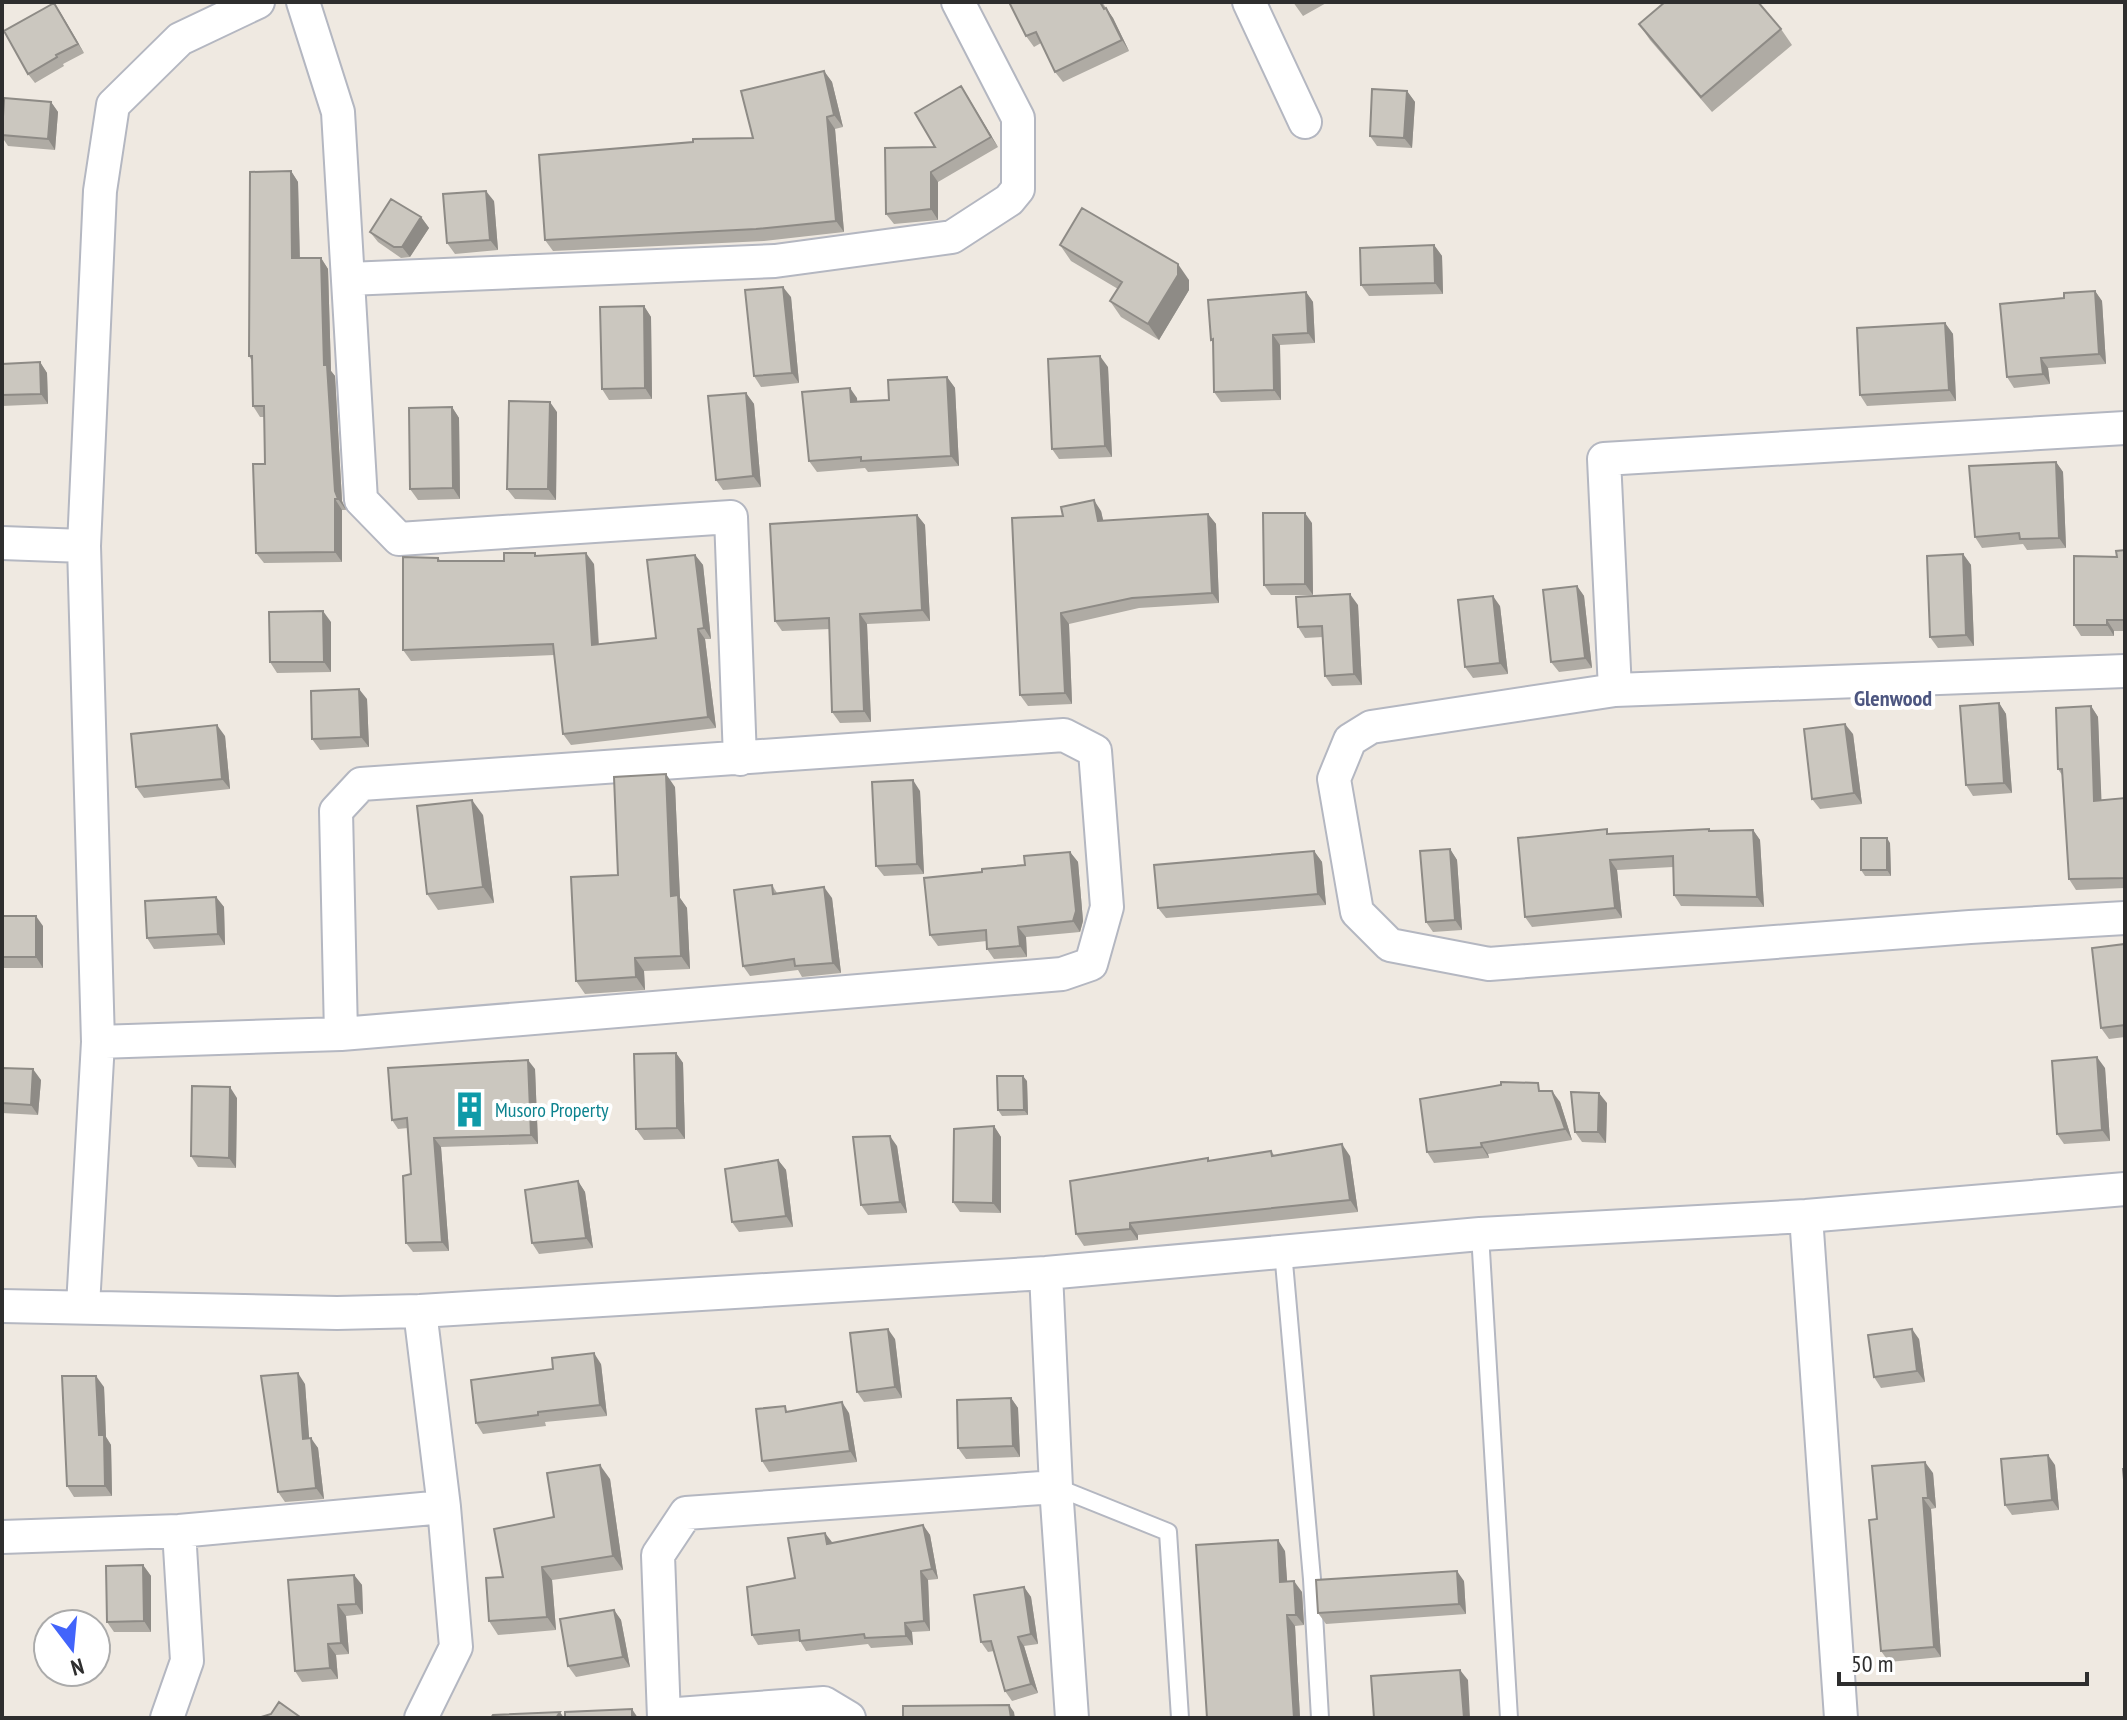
<svg xmlns="http://www.w3.org/2000/svg" width="2127" height="1720" font-family="'PT Sans Narrow',sans-serif">
  <style>
    .lines { fill: none; stroke-linecap: round; stroke-linejoin: round }
    .service-casing { stroke: #b4b7c1; stroke-width: 20 }
    .minor-casing { stroke: #b4b7c1; stroke-width: 36 }
    .service { stroke: #fff; stroke-width: 16 }
    .minor { stroke: #fff; stroke-width: 32 }
    .wall { fill: #afaba4 }
    .shaded-wall { fill: #8e8b86 }
    .building { fill: #cbc7bf; stroke: #8e8b86; stroke-width: 2 }
    .labels { text-anchor: middle; stroke-width: 8; stroke-linejoin: round; paint-order: stroke }
    .culture-label { font-size: 20px; fill: #0d838f; stroke: #fff; text-anchor: start }
    .neighbourhood-label { font-size: 22px; font-weight: bold; fill: #4d5680; stroke: #fff }
  </style>
  <rect width="100%" height="100%" fill="#efe9e1"/>
  <g class="lines">
    <defs>
      <path id="service" d="M1480 1234 1509 1718
        M1283 1251 1312 1579 1320 1718
        M1056 1487 1168 1532 1180 1718"/>
      <path id="minor" d="M303 2 338 112 361 500 399 539 731 517 740 759
        M1249 2 1305 122
        M348 279 775 261 952 237 1009 200 1018 189V118L958 2
        M2 543 84 546
        M2125 671 1615 690 1371 727 1350 740 1334 779 1357 912 1390 945 1489 964 1970 927 2125 918
        M1615 690 1604 459 2125 428
        M98 1042 341 1034 1062 974 1091 964 1107 907 1095 751 1064 735 361 784 336 811 341 1034
        M1806 1216 1841 1718
        M1046 1273 1056 1487 1072 1718
        M2 1306 337 1313 420 1311 1046 1273 1480 1234 1806 1216 2125 1189
        M83 1306 98 1042 84 546 100 191 113 105 180 39 258 2
        M420 1311 444 1507 456 1647 421 1718
        M2 1537 179 1531 444 1507
        M664 1715 824 1703 849 1718
        M167 1718 187 1661 179 1531
        M664 1718 658 1555 686 1513 1056 1487"/>
    </defs>
    <!-- service casing -->
    <use href="#service" class="service-casing"/>
    <!-- minor casing -->
    <use href="#minor" class="minor-casing"/>
    <!-- service -->
    <use href="#service" class="service"/>
    <!-- minor -->
    <use href="#minor" class="minor"/>
  </g>
  <!-- wall -->
  <path class="wall" d="M1009 2H1102L1113 18 1129 51 1063 82 1055 72 1041 43 1034 47 1026 36Z
    M1293 2H1328L1303 16Z
    M60 12 84 53 63 64 64 66 35 83 28 74Z
    M1639 24 1781 29 1792 45 1712 112 1650 40Z
    M824 71 832 82 843 127 835 129 844 232 764 241 553 251 545 240 753 138Z
    M961 86 998 147 938 182V220L894 224 886 214 935 147Z
    M1407 91 1415 102 1412 148 1377 146 1370 136Z
    M51 102 58 112 55 150 8 146 2 137V119Z
    M291 171 298 182 300 258H321L328 269 331 371 335 376 342 501 346 510H342V562L264 563 256 553 265 464 264 417H260L253 406 252 361 249 356Z
    M494 201 498 250 455 254 447 243Z
    M421 217 429 228 410 257 401 258 378 242 370 232Z
    M1060 245 1189 280V290L1159 340 1121 317 1110 301 1118 289 1071 261Z
    M1434 245 1442 256 1443 294 1369 296 1361 285Z
    M2095 291 2102 301 2106 364 2048 368 2050 384 2014 388 2007 377 2064 298Z
    M1306 292 1313 302 1315 343 1280 345 1281 400 1221 402 1214 392 1213 343 1211 340Z
    M791 297 799 383 761 387 754 376Z
    M644 306 651 317 652 399 609 400 602 389Z
    M1945 323 1953 334 1956 401 1867 406 1860 395Z
    M40 362 47 373 48 404 2 406V364Z
    M1108 367 1112 457 1059 459 1052 449Z
    M947 377 955 388 959 466 868 472 865 468 817 472 809 461 857 398V401L889 400Z
    M746 393 754 404 761 487 723 490 716 480Z
    M452 407 459 418 460 499 418 500 410 489Z
    M557 412 556 500 515 499 507 489Z
    M2056 462 2063 472 2066 548 2027 550 2023 544 1982 548 1975 537Z
    M1101 511 1103 521 1208 514 1216 524 1219 603 1139 608 1069 624 1072 704 1028 706 1020 695 1063 516Z
    M917 515 925 525 930 621 867 624 871 722 840 723 832 712 830 629 782 631 775 621Z
    M1312 523 1313 595H1271L1264 585Z
    M2125 550V631H2114V636H2081L2074 625 2117 557Z
    M1963 554 1971 565 1974 646 1938 648 1930 637Z
    M695 555 703 565 711 639H705L716 728 571 745 563 734 554 655 411 661 403 650 438 558 441 561H504L538 556 594 564 599 644 656 638Z
    M1577 586 1584 596 1592 668 1559 672 1551 662Z
    M1358 605 1362 685 1332 686 1325 676 1323 637 1305 638 1298 627Z
    M1500 606 1508 674 1473 678 1465 667Z
    M331 622V672L277 673 270 662Z
    M367 699 369 747 320 750 312 739Z
    M1999 703 2006 714 2012 793 1973 796 1966 785Z
    M2091 706 2098 717 2101 800 2125 798V888L2076 890 2069 879 2062 775 2058 769Z
    M1853 734 1862 804 1820 809 1812 799Z
    M225 736 230 789 144 798 136 787Z
    M675 787 680 898 687 908 690 969 644 971 645 990 585 994 576 981 618 875Z
    M920 791 924 874 884 876 876 866Z
    M483 815 494 903 438 910 427 894Z
    M1709 829 1711 831 1753 830 1760 840 1764 907 1681 906 1674 895 1673 867 1617 870 1622 918 1532 927 1525 917 1610 833Z
    M1890 843 1891 876H1865L1861 870Z
    M1450 849 1457 860 1462 930 1433 932 1426 922Z
    M1314 851 1322 862 1326 905 1166 918 1158 908Z
    M1070 852 1078 862 1083 921 1080 932 1026 937 1027 957 994 959 987 949V941L938 946 930 935 982 872 1025 865Z
    M772 885 777 893 832 898 841 973 802 977 798 970 750 976 743 966Z
    M216 897 224 907 225 945 154 949 147 938Z
    M2 916 43 926V968H2Z
    M2125 944V1037L2109 1039 2101 1028Z
    M676 1053 683 1063 685 1139 644 1140 636 1129Z
    M2 1068 41 1080 38 1115 2 1113Z
    M2105 1068 2110 1141 2064 1144 2057 1134Z
    M535 1069 538 1144 441 1147 449 1251 413 1252 406 1243 411 1174 408 1128 398 1129 392 1120Z
    M1027 1081 1028 1115 1002 1116 998 1110Z
    M1544 1091 1560 1102 1572 1140 1488 1154 1489 1158 1434 1163 1427 1152Z
    M237 1098 236 1168 198 1167 191 1156Z
    M1607 1103 1606 1143 1582 1142 1575 1132Z
    M994 1126 1001 1137V1213L960 1212 953 1202Z
    M897 1146 907 1213 868 1215 861 1205Z
    M1271 1151 1274 1155 1350 1156 1358 1212 1138 1235V1240L1084 1246 1076 1234 1210 1161Z
    M778 1160 786 1170 793 1227 739 1232 732 1222Z
    M578 1181 585 1192 593 1248 539 1254 532 1243Z
    M895 1339 902 1398 864 1402 857 1392Z
    M1919 1339 1925 1382 1881 1388 1874 1377Z
    M601 1364 607 1416 545 1422 546 1426 483 1434 476 1423Z
    M305 1384 309 1438 318 1448 324 1499 285 1502 278 1492Z
    M104 1387 106 1437 111 1445 112 1496 74 1497 67 1486Z
    M1011 1398 1018 1408 1020 1457 966 1459 958 1448Z
    M789 1412 849 1413 857 1462 769 1472 762 1461Z
    M2055 1465 2059 1510 2012 1515 2005 1505Z
    M1933 1473 1936 1508 1931 1509 1941 1657 1889 1662 1881 1651 1877 1519Z
    M610 1479 623 1570 552 1580 556 1630 498 1635 489 1621 503 1577 554 1517Z
    M923 1525 930 1535 938 1579 928 1580 930 1631 912 1632 913 1645 871 1648 868 1644 806 1651 800 1641 758 1645 752 1635 795 1578 832 1543Z
    M1285 1551 1287 1582 1302 1592 1304 1625 1295 1626 1300 1718H1207Z
    M143 1565 151 1576V1632H114L107 1622Z
    M354 1575 362 1585 363 1614 346 1616 349 1654 336 1655 338 1679 302 1682 295 1671Z
    M1464 1581 1466 1614 1326 1624 1318 1613Z
    M1024 1587 1031 1597 1038 1644 1024 1646 1038 1693 1012 1701 1005 1691 994 1651 988 1652 981 1642Z
    M614 1610 621 1620 630 1667 576 1677 568 1666Z"/>
  <!-- shaded-wall -->
  <path class="shaded-wall" d="M54 3 60 12 84 53 78 44Z
    M1106 8 1113 18 1129 51 1122 40Z
    M824 71 832 82 843 127 834 115Z
    M961 86 968 97 998 147 991 137Z
    M1407 91 1415 102 1412 148 1404 138Z
    M51 102 58 112 55 150 48 139Z
    M827 117 835 129 844 232 836 221Z
    M291 171 298 182 300 269 292 258Z
    M931 172 938 182V220L931 209Z
    M486 191 494 201 498 250 490 240Z
    M421 217 429 228 410 257 402 247Z
    M1434 245 1442 256 1443 294 1435 283Z
    M321 258 328 269 331 371 335 376 342 501 346 510 338 499 335 491 324 365Z
    M1178 264 1189 280V290L1159 340 1148 324Z
    M783 287 791 297 799 383 792 373Z
    M2095 291 2102 301 2106 364 2099 354Z
    M1306 292 1313 302 1315 343 1308 333Z
    M644 306 651 317 652 399 645 388Z
    M1945 323 1953 334 1956 401 1949 390Z
    M1273 335 1280 345 1281 400 1274 390Z
    M1100 356 1108 367 1112 457 1105 446Z
    M2041 358 2048 368 2050 384 2043 374Z
    M40 362 47 373 48 404 41 394Z
    M947 377 955 388 959 466 951 456Z
    M850 388 857 398 858 412 851 402Z
    M746 393 754 404 761 487 753 476Z
    M550 402 557 412 556 500 548 489Z
    M452 407 459 418 460 499 453 488Z
    M2056 462 2063 472 2066 548 2059 538Z
    M335 499 342 510V562L335 552Z
    M1094 500 1101 511 1106 532 1098 521Z
    M1305 513 1312 523 1313 595 1305 584Z
    M1208 514 1216 524 1219 603 1212 593Z
    M917 515 925 525 930 621 922 610Z
    M586 553 594 564 599 655 592 645Z
    M1963 554 1971 565 1974 646 1966 635Z
    M695 555 703 565 711 639 704 628Z
    M1577 586 1584 596 1592 668 1585 658Z
    M1350 594 1358 605 1362 685 1354 674Z
    M1493 596 1500 606 1508 674 1500 663Z
    M323 611 331 622V672L324 662Z
    M1061 613 1069 624 1072 704 1065 693Z
    M860 614 867 624 871 722 864 711Z
    M2107 620 2114 631V636L2107 625Z
    M698 629 705 639 716 728 708 717Z
    M359 689 367 699 369 747 361 737Z
    M1999 703 2006 714 2012 793 2004 783Z
    M2091 706 2098 717 2102 812 2094 801Z
    M1845 724 1853 734 1862 804 1854 793Z
    M217 725 225 736 230 789 222 779Z
    M666 774 675 787 680 898 687 908 690 969 681 956 671 896Z
    M913 780 920 791 924 874 917 864Z
    M472 800 483 815 494 903 483 887Z
    M1753 830 1760 840 1764 907 1757 897Z
    M1887 838 1890 843 1891 876 1887 870Z
    M1450 849 1457 860 1462 930 1455 920Z
    M1314 851 1322 862 1326 905 1318 894Z
    M1070 852 1078 862 1083 921 1080 932 1073 921Z
    M1610 860 1617 870 1622 918 1615 908Z
    M824 887 832 898 841 973 833 963Z
    M216 897 224 907 225 945 218 934Z
    M36 916 43 926V968L36 957Z
    M1018 927 1026 937 1027 957 1020 946Z
    M635 958 644 971 645 990 636 977Z
    M676 1053 683 1063 685 1139 677 1128Z
    M2097 1057 2105 1068 2110 1141 2102 1130Z
    M528 1060 535 1069 538 1144 531 1135Z
    M33 1069 41 1080 38 1115 31 1105Z
    M1023 1076 1027 1081 1028 1115 1024 1110Z
    M230 1087 237 1098 236 1168 229 1158Z
    M1552 1091 1560 1102 1572 1140 1565 1129Z
    M1599 1093 1607 1103 1606 1143 1598 1132Z
    M994 1126 1001 1137V1213L993 1203Z
    M890 1136 897 1146 907 1213 900 1202Z
    M434 1138 441 1147 449 1251 442 1242Z
    M1481 1143 1488 1154 1489 1158 1482 1147Z
    M1342 1144 1350 1156 1358 1212 1350 1200Z
    M778 1160 786 1170 793 1227 786 1216Z
    M578 1181 585 1192 593 1248 586 1238Z
    M1130 1223 1138 1235V1240L1130 1229Z
    M888 1329 895 1339 902 1398 895 1387Z
    M1912 1329 1919 1339 1925 1382 1917 1371Z
    M594 1353 601 1364 607 1416 600 1405Z
    M298 1373 305 1384 310 1449 303 1439Z
    M96 1376 104 1387 106 1437 111 1445 112 1496 105 1486 99 1435Z
    M1011 1398 1018 1408 1020 1457 1013 1446Z
    M842 1402 849 1413 857 1462 850 1451Z
    M311 1438 318 1448 324 1499 316 1488Z
    M2048 1455 2055 1465 2059 1510 2052 1500Z
    M1925 1462 1933 1473 1936 1508 1928 1498Z
    M600 1465 610 1479 623 1570 613 1556Z
    M1923 1498 1931 1509 1941 1657 1934 1647Z
    M923 1525 930 1535 938 1579 932 1569Z
    M825 1533 832 1542 833 1554 827 1544Z
    M1278 1540 1285 1551 1288 1593 1280 1582Z
    M143 1565 151 1576V1632L144 1621Z
    M542 1567 552 1580 556 1630 547 1617Z
    M921 1571 928 1580 930 1631 924 1621Z
    M1457 1571 1464 1581 1466 1614 1459 1604Z
    M354 1575 362 1585 363 1614 356 1604Z
    M1294 1581 1302 1592 1304 1625 1296 1615Z
    M1024 1587 1031 1597 1038 1644 1031 1634Z
    M338 1605 346 1616 349 1654 341 1643Z
    M614 1610 621 1620 630 1667 623 1657Z
    M1287 1615 1295 1626 1300 1718H1294Z
    M905 1623 912 1632 913 1645 906 1636Z
    M1018 1637 1024 1646 1038 1693 1031 1684Z
    M328 1644 336 1655 338 1679 330 1668Z
    M1460 1670 1468 1680 1470 1718H1464Z
    M1009 1705 1014 1712 1015 1718H1011Z
    M632 1709 638 1718H632Z
    M560 1712 564 1718H556Z"/>
  <!-- building -->
  <path class="building" d="M1009 2H1100L1104 9 1106 8 1122 40 1055 72 1036 32 1026 36Z
    M1665 2H1758L1781 29 1701 97 1639 24Z
    M54 3 78 44 56 55 57 57 28 74 4 31Z
    M824 71 834 115 827 117 836 221 756 229 545 240 539 155 693 142V139L753 138 741 91Z
    M961 86 991 137 931 172V209L886 214 885 148 935 147 915 113Z
    M1372 89 1407 91 1404 138 1370 136Z
    M4 98 51 102 48 139 2 135Z
    M291 171 292 258H321L324 365H327L335 491 338 499H335V552L256 553 253 464H265L264 406H253L252 356H249L250 172Z
    M486 191 490 240 447 243 443 194Z
    M391 199 421 217 402 247H394L370 232Z
    M1082 208 1178 264V275L1148 324 1110 301 1122 282 1060 245Z
    M1434 245 1435 283 1361 285 1360 248Z
    M783 287 792 373 754 376 745 290Z
    M2095 291 2099 354 2041 358 2043 374 2007 377 2000 304 2064 298V293Z
    M1306 292 1308 333 1273 335 1274 390 1214 392 1213 339 1211 340 1208 300Z
    M644 306 645 388 602 389 600 307Z
    M1945 323 1949 390 1860 395 1857 328Z
    M1100 356 1105 446 1052 449 1048 359Z
    M40 362 41 394 2 395V364Z
    M947 377 951 456 861 461V457L809 461 802 392 850 388 851 402 889 400 888 380Z
    M746 393 753 476 716 480 708 396Z
    M509 401 550 402 548 489H507Z
    M452 407 453 488 410 489 409 408Z
    M2056 462 2059 538 2020 539 2019 533 1975 537 1969 466Z
    M1094 500 1098 521 1208 514 1212 593 1132 598 1061 613 1065 693 1020 695 1012 518 1063 516 1061 507Z
    M1263 513H1305V584L1264 585Z
    M917 515 922 610 860 614 864 711 832 712 829 618 775 621 770 524Z
    M2125 550V620H2107V625H2074V556L2117 557 2116 551Z
    M504 553H535V556L586 553 592 645 656 638 647 560 695 555 704 628 698 629 708 717 563 734 553 644 403 650V557L438 558V561H504Z
    M1963 554 1966 635 1930 637 1927 556Z
    M1577 586 1585 658 1551 662 1543 590Z
    M1350 594 1354 674 1325 676 1322 626 1298 627 1296 597Z
    M1493 596 1500 663 1465 667 1458 600Z
    M323 611 324 662H270L269 612Z
    M359 689 361 737 312 739 311 691Z
    M1999 703 2004 783 1966 785 1960 706Z
    M2091 706 2094 801 2125 798V878L2069 879 2062 769H2058L2056 708Z
    M1845 724 1854 793 1812 799 1804 729Z
    M217 725 222 779 136 787 131 734Z
    M666 774 671 896 678 895 681 956 635 958 636 977 576 981 571 877 618 875 614 777Z
    M913 780 917 864 876 866 872 782Z
    M472 800 483 887 427 894 417 806Z
    M1607 829V834L1709 829V831L1753 830 1757 897 1674 895 1673 856 1610 860 1615 908 1525 917 1518 838Z
    M1861 838H1887V870H1861Z
    M1450 849 1455 920 1426 922 1420 851Z
    M1314 851 1318 894 1158 908 1154 865Z
    M1070 852 1076 911 1073 921 1018 927 1020 946 987 949 986 930 930 935 924 878 982 872V869L1025 865 1024 856Z
    M772 885 773 894 824 887 833 963 795 966 794 959 743 966 734 890Z
    M216 897 218 934 147 938 145 901Z
    M2 916H36V957H2Z
    M2125 944V1025L2101 1028 2092 948Z
    M676 1053 677 1128 636 1129 634 1054Z
    M2097 1057 2102 1130 2057 1134 2052 1061Z
    M528 1060 531 1135 434 1138 442 1242 406 1243 403 1176 411 1174 407 1118 392 1120 388 1068Z
    M2 1068 33 1069 31 1105 2 1103Z
    M997 1076H1023L1024 1110H998Z
    M1501 1082 1538 1083 1539 1091H1552L1565 1129 1481 1143 1482 1147 1427 1152 1420 1099 1501 1085Z
    M192 1086 230 1087 229 1158 191 1156Z
    M1571 1092 1599 1093 1598 1132H1575Z
    M994 1126 993 1203 953 1202 954 1129Z
    M890 1136 900 1202 861 1205 853 1137Z
    M1342 1144 1350 1200 1130 1223V1229L1076 1234 1070 1181 1208 1158V1161L1271 1151 1272 1156Z
    M778 1160 786 1216 732 1222 725 1169Z
    M578 1181 586 1238 532 1243 525 1190Z
    M888 1329 895 1387 857 1392 850 1333Z
    M1912 1329 1917 1371 1874 1377 1868 1335Z
    M594 1353 600 1405 538 1412V1415L476 1423 471 1380 553 1369 552 1358Z
    M298 1373 303 1439 311 1438 316 1488 278 1492 261 1376Z
    M62 1376H96L99 1435H104L105 1486H67Z
    M1011 1398 1013 1446 958 1448 957 1400Z
    M842 1402 850 1451 762 1461 756 1409 785 1406 786 1412Z
    M2048 1455 2052 1500 2005 1505 2001 1459Z
    M1925 1462 1928 1498H1923L1934 1647 1881 1651 1869 1520 1877 1519 1872 1466Z
    M600 1465 613 1556 542 1567 547 1617 489 1621 486 1578 503 1577 494 1529 554 1517 547 1473Z
    M2123 1469H2125V1490Z
    M923 1525 932 1569 921 1571 924 1621 905 1623 906 1636 865 1638 864 1634 800 1641 799 1630 752 1635 747 1587 795 1578 788 1538 825 1533 827 1544Z
    M1278 1540 1280 1582 1294 1581 1296 1615H1287L1294 1718H1207L1196 1545Z
    M143 1565 144 1621 107 1622 106 1566Z
    M1457 1571 1459 1604 1318 1613 1316 1580Z
    M354 1575 356 1604 338 1605 341 1643 328 1644 330 1668 295 1671 288 1580Z
    M1024 1587 1031 1634 1018 1637 1031 1684 1005 1691 991 1641 981 1642 974 1595Z
    M614 1610 623 1657 568 1666 560 1619Z
    M1460 1670 1464 1718H1374L1371 1676Z
    M279 1702 300 1717V1718H258L271 1714Z
    M1009 1705 1011 1718H903V1706Z
    M632 1709V1718H565V1712Z
    M560 1712 556 1718H491L493 1715Z"/>
  <!-- icons -->
  <defs>
    <symbol id="building-bare" viewBox="-9 -9 18 18"><path d="M-4-6H4V6H1V3H-1V6H-4ZM-2.5-4.3h1.7v1.8h-1.7ZM.8-4.3h1.7v1.8H.8ZM-2.5-1h1.7V.8h-1.7ZM.8-1h1.7V.8H.8Z" fill="#0f9aa8" stroke="#fff" stroke-width="2.5" paint-order="stroke"/></symbol>
  </defs>
  <g fill-rule="evenodd">
    <use href="#building-bare" x="444" y="1084" width="51" height="51"/>
  </g>
  <g class="labels">
    <!-- culture labels -->
    <g class="culture-label">
      <text x="495" y="1117">Musoro Property</text>
    </g>
    <!-- neighbourhood labels -->
    <g class="neighbourhood-label">
      <text x="1893" y="706">Glenwood</text>
    </g>
  </g>
  <!-- border -->
  <rect width="2127" height="1720" fill="none" stroke="#2e2e2e" stroke-width="8"/>
  <!-- north arrow -->
  <g transform="translate(72 1648) rotate(164)"><circle r="38" fill="#ffffff" stroke="#ababab" stroke-width="2"/>
  <path d="M0-6L14 30L0 20L-14 30Z" fill="#4264fb"/>
  <text y="-12" font-size="22" font-weight="bold" text-anchor="middle" fill="#2e2e2e">N</text>
  </g>
  <!-- scale -->
  <path d="M1839 1672v12h248v-12" fill="none" stroke="#2e2e2e" stroke-width="4"/>
  <text x="1851" y="1672" font-size="24" fill="#2e2e2e" stroke="#ffffff" stroke-width="6" paint-order="stroke">50 m</text>
</svg>
